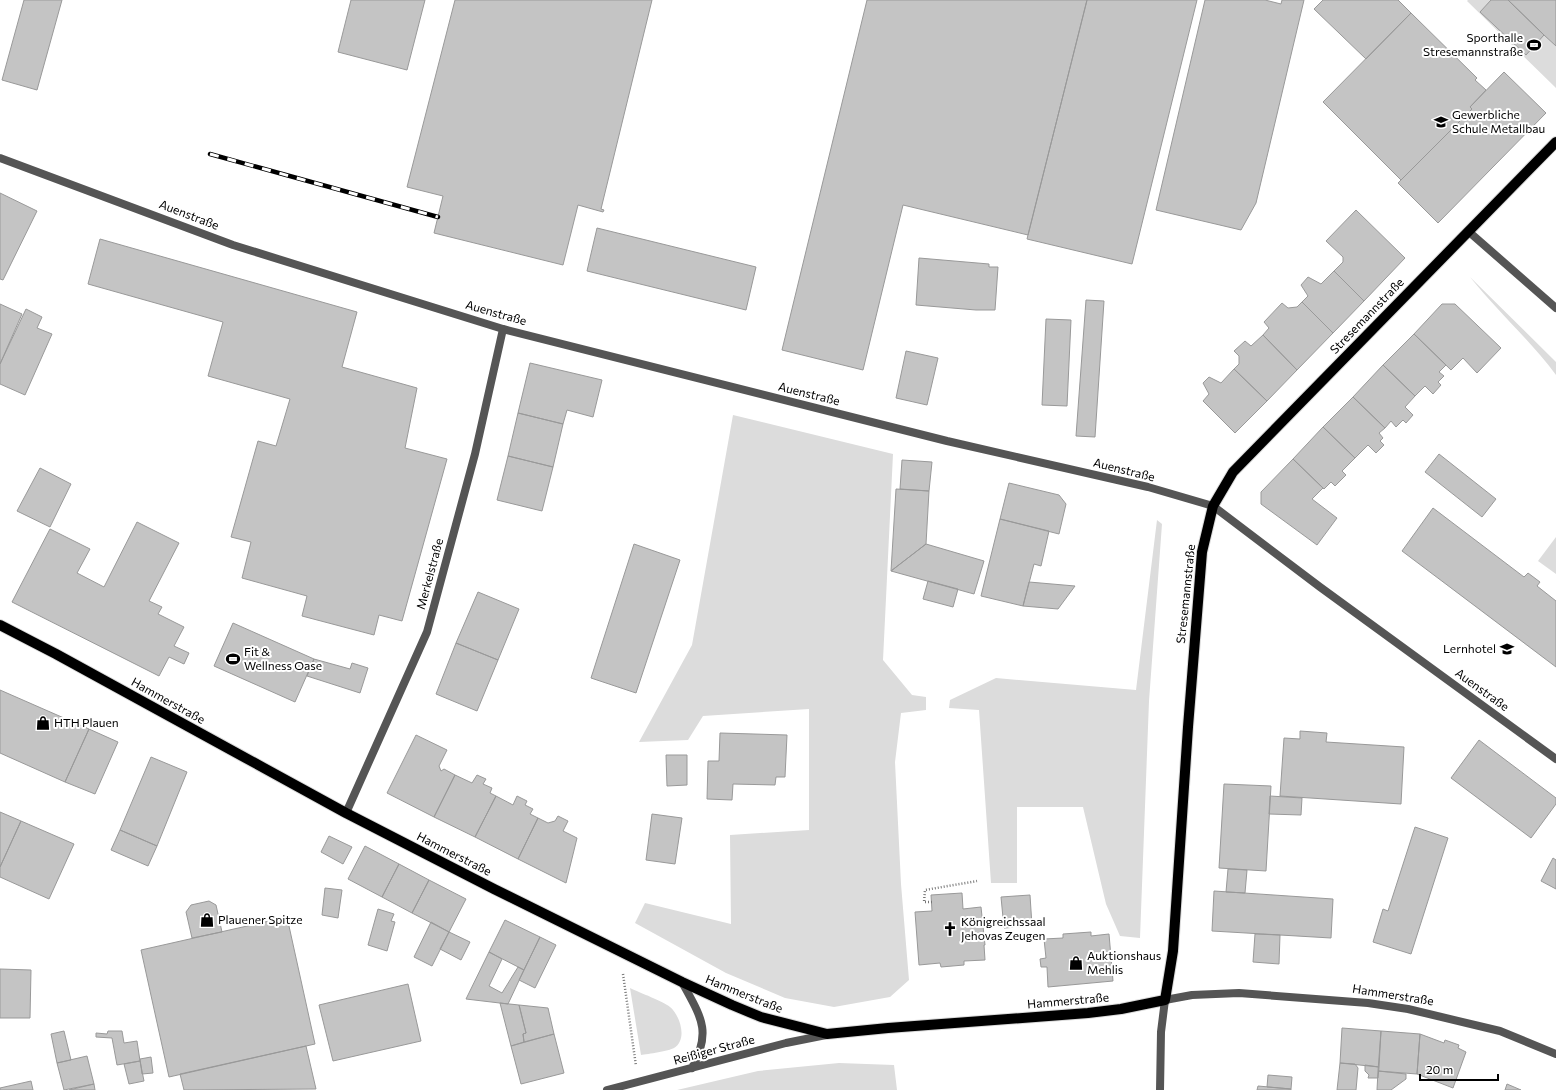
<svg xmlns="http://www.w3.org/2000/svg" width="1556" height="1090" font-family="Commissioner,sans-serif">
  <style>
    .green { fill: #dcdcdc }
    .building { fill: #c4c4c4; stroke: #999 }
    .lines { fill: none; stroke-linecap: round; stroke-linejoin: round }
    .primary-casing { stroke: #dbdbdb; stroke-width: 12 }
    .path { stroke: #777; stroke-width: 2.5; stroke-dasharray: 1 2; stroke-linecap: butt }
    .service { stroke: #555; stroke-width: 8 }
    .minor { stroke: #555; stroke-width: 8 }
    .tertiary { stroke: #555; stroke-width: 8 }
    .primary { stroke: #000; stroke-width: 10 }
    .rail-casing { stroke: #000; stroke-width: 4.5 }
    .rail { stroke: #fff; stroke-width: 3; stroke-dasharray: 9; stroke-linecap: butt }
    .labels { text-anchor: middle; stroke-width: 4; stroke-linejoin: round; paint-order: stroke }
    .poi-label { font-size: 12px; fill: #000; stroke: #fff; text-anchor: start }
    .street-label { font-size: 12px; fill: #000; stroke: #fff }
  </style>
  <rect width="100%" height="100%" fill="#fff"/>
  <!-- green -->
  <path class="green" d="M1468 0H1556V88L1467 1Z
    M1470 277 1556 362V375C1530 340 1497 311 1470 277Z
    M733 415 893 454 883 660 912 695 926 697V710L901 713 895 762 901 884 909 980 890 997 834 1007 785 998 726 973 635 923 645 903 731 924 730 835 809 830V709L703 716 688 740 639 742 692 645Z
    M1157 520 1162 524 1149 701 1140 938 1120 936 1106 904 1083 807H1017V883H991L979 710 949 708 950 700 996 678 1136 690Z
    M1556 537V574L1538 561Z
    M630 988C640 993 663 1001 670 1007 680 1015 688 1040 674 1048 669 1051 648 1054 641 1055Z
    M839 1063 894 1065 897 1090H677L758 1071Z"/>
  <!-- building -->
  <path class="building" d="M24 0H62L37 90 2 80Z
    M351 0H425L407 70 338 52Z
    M455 0H652L601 209 604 210 603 212 578 205 563 265 434 233 443 196 407 187Z
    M867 0H1087L1028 235 903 205 863 370 782 350Z
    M1087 0H1197L1132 264 1027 239Z
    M1205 0H1265L1281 4 1282 0H1304L1256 203 1241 230 1156 210Z
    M1323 0H1398L1411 13 1366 59 1314 9Z
    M1491 0H1508L1544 35 1526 55 1480 12Z
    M1508 0H1556V46L1544 35Z
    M1411 13 1477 78 1475 80 1486 90 1470 107 1472 109 1401 180 1323 102Z
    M1504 72 1546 113 1438 223 1398 183 1472 109 1470 107Z
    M0 193 37 211 3 280 0 279Z
    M1356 210 1405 258 1364 301 1334 271 1343 262V257L1326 241Z
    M597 228 756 267 746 310 587 271Z
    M100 239 357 312 342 367 417 388 405 448 447 459 402 621 379 615 374 635 302 616 307 596 242 578 251 542 231 537 258 441 276 446 290 399 208 376 223 322 88 284Z
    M919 258 989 264V267H998L995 310H976L916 305Z
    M1334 271 1364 301 1333 333 1302 302 1308 296 1301 285 1308 277 1321 284Z
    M1086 300 1104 301 1095 437 1076 436Z
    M1302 302 1333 333 1297 370 1263 335 1269 328 1264 322 1282 303 1288 308 1297 307Z
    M0 304 22 314 0 364Z
    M1442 304H1455L1501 348 1477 373 1463 358 1451 370 1414 334Z
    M26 309 42 317 37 328 52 334 25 395 0 384V364Z
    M1046 319 1071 320 1067 406 1042 405Z
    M1414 334 1446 365 1439 372 1444 376 1438 382 1441 385 1433 394 1425 386 1415 396 1383 365Z
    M1263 335 1297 370 1267 401 1234 369 1239 364V356L1234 351 1245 341 1251 346Z
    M906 351 938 358 927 405 896 398Z
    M530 363 602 380 593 417 567 410 563 424 518 413Z
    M1383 365 1415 396 1405 407 1413 415 1406 423 1403 420 1396 427 1391 421 1385 428 1353 397Z
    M1234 369 1267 401 1235 433 1203 401 1209 394 1203 383 1209 377 1221 383Z
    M1353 397 1385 428 1379 433 1383 438 1380 441 1384 445 1376 453 1368 445 1355 458 1323 427Z
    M518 413 563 424 553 467 508 456Z
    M1323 427 1355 458 1342 471 1346 475 1335 486 1331 482 1324 489 1293 459Z
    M1439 454 1496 499 1482 517 1425 472Z
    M508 456 553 467 542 511 497 500Z
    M1293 459 1323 488 1312 499 1337 518 1317 545 1261 504V492Z
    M902 460 932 462 929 491 900 489Z
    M40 468 71 484 50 527 17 511Z
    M1009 483 1059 495 1066 504 1059 534 1000 519Z
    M896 489 929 491 926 544 891 571Z
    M1433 508 1524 577 1528 573 1540 582 1537 586 1556 601V667L1402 551Z
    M1000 519 1049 531 1041 566 1034 564 1023 606 981 596Z
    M137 522 179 543 149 601 162 607 158 614 184 627 174 646 189 653 184 664 169 657 159 676 12 602 50 529 90 549 77 573 104 587Z
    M634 544 680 560 636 693 591 678Z
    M926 544 984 561 974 594 891 571Z
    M928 581 958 589 953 607 923 599Z
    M1029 582 1075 586 1058 609 1023 606Z
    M478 592 519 609 498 660 456 643Z
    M233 623 314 659 295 702 214 666Z
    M456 643 498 660 477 711 436 694Z
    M314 659 350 669 352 663 368 668 360 693 307 676Z
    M0 690 89 729 65 782 0 753Z
    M89 729 118 742 95 794 65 782Z
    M1300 731 1327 733 1326 742 1404 747 1401 804 1280 796 1284 738 1300 739Z
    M720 733 787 735 785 777H776L775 785 733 784 732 800 707 799 708 761H719Z
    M416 735 447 750 439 766 441 771 444 769 455 775 434 817 387 793Z
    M1479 740 1556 798V804L1531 838 1451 778Z
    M666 755H687V785L667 786Z
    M151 757 187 772 157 846 120 830Z
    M455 775 472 783 477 775 486 779 483 784 492 788 490 793 496 796 475 837 434 817Z
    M1224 784 1271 786 1266 871 1219 868Z
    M496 796 513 805 517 796 527 801 525 805 533 809 530 814 538 818 518 859 475 837Z
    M1270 796 1302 798 1301 815 1269 814Z
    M0 812 21 821 0 867Z
    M652 814 682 818 675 864 646 860Z
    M558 816 568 821 563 831 577 838 566 883 518 859 538 818 548 823 555 821Z
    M21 821 74 844 49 899 0 877V867Z
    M1415 827 1448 838 1411 954 1373 942 1383 909 1388 911Z
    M120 830 157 846 148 866 111 850Z
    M329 836 352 847 343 864 321 852Z
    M365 846 399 864 382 897 348 879Z
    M1553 858 1556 860V889L1541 881Z
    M399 864 429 880 412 913 382 897Z
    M1228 869 1247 870 1245 893 1226 892Z
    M429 880 466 899 449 932 412 913Z
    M325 888 342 890 338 918 322 915Z
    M1214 891 1333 899 1331 938 1212 931Z
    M962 893 963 909 981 907 985 945H984L985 960 964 961V965L941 967 940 963 919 965 915 912 932 911 931 895Z
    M1030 895 1032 926 1004 928 1001 897Z
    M209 901 216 905 222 932 192 938 186 912 191 905Z
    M378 909 394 914 391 921 395 922 387 951 368 945Z
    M287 917 315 1044 169 1077 141 950Z
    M505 920 540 937 524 970 489 952Z
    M431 922 449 932 432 966 414 957Z
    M449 932 470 942 461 960 440 949Z
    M1091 932V936L1109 934 1113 981 1048 987 1047 967H1041L1040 959 1046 958 1044 939 1063 938V934Z
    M1255 934 1280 935 1279 964 1253 962Z
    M540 937 556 945 535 988 519 980Z
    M489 952 502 959 489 986 502 993 518 967 524 970 508 1004 466 999Z
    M0 969 31 970 30 1018H0Z
    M408 984 421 1041 333 1061 319 1005Z
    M500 1003 519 1005 526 1033 523 1034 524 1042 511 1046Z
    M519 1005 548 1008 554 1034 524 1042 523 1034 526 1033Z
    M1342 1028 1381 1031 1379 1067 1340 1063Z
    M64 1031 71 1060 57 1063 51 1034Z
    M108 1031H122L124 1043 137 1041 140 1061 117 1065 112 1038 96 1037V1033L107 1034Z
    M1381 1031 1420 1034 1417 1074 1378 1071Z
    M554 1034 564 1073 521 1084 511 1046Z
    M1420 1034 1444 1043 1445 1040 1459 1045 1458 1048 1466 1052 1453 1088 1417 1074Z
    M306 1046 316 1089 184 1090 180 1074Z
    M87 1056 94 1084 64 1090 57 1063Z
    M151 1057 153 1073 142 1074 140 1059Z
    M140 1061 144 1081 129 1084 124 1064Z
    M1340 1063 1355 1064 1358 1068 1356 1090H1337Z
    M1365 1065 1379 1067 1378 1078H1368L1369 1075 1365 1071Z
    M1378 1071 1406 1074V1079L1391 1090H1377Z
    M1268 1075 1292 1077 1291 1089 1267 1087Z
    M31 1081 33 1090H0V1088Z
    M94 1084 95 1090H69Z
    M1507 1084 1521 1090H1505Z
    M1258 1086 1291 1089V1090H1257Z"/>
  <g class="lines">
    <defs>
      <path id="primary" d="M0 625 56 654 346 813 494 889 682 982 732 1005 761 1017 827 1034 888 1028 1088 1013 1121 1009 1165 1000 1173 951 1188 727 1202 552 1213 506 1233 472 1556 142"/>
    </defs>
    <!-- primary casing -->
    <use href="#primary" class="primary-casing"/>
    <!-- path -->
    <path class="path" d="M932 902H924L925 890 977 881
      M623 974 636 1066"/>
    <!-- service -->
    <path class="service" d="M1468 231 1556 308"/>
    <!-- minor -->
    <path class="minor" d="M0 158 233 245 503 329 947 441 1148 487 1213 506 1320 587 1556 759
      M346 813 427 632 475 454 503 329
      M1160 1090 1161 1032 1165 1000"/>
    <!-- tertiary -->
    <path class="tertiary" d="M682 982C701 1017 712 1031 692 1068
      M1165 1000 1192 995 1239 993 1368 1003 1408 1009 1500 1031 1556 1054
      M607 1090 786 1043 826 1035"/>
    <!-- primary -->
    <use href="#primary" class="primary"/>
    <defs>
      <path id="rail" d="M210 154 438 217"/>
    </defs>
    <!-- rail casing -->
    <use href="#rail" class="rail-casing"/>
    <!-- rail -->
    <use href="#rail" class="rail"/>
  </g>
  <!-- icons -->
  <defs>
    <symbol id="stadium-bare" viewBox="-9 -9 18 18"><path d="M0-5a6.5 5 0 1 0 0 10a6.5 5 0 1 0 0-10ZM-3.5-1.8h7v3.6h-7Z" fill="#000" stroke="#fff" stroke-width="2.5" paint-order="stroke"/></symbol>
    <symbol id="university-bare" viewBox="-9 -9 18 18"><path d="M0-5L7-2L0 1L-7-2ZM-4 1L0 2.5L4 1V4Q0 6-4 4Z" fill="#000" stroke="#fff" stroke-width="2.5" paint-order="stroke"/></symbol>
    <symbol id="school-bare" viewBox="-9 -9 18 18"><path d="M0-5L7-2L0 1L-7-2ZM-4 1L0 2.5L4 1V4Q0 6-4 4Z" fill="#000" stroke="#fff" stroke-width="2.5" paint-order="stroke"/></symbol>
    <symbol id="shop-bare" viewBox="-9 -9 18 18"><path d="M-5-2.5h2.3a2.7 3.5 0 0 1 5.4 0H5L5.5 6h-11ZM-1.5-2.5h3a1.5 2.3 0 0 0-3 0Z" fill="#000" stroke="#fff" stroke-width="2.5" paint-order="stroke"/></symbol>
    <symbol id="church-bare" viewBox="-9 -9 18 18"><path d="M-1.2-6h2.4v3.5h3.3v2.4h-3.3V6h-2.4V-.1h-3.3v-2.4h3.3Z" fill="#000" stroke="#fff" stroke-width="2.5" paint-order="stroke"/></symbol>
  </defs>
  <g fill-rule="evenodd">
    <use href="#stadium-bare" x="1524" y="35" width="20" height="20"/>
    <use href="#university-bare" x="1431" y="112" width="20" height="20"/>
    <use href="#school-bare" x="1497" y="639" width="20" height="20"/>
    <use href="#stadium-bare" x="223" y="649" width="20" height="20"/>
    <use href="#shop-bare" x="33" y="713" width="20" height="20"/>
    <use href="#shop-bare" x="197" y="910" width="20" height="20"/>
    <use href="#church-bare" x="940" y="919" width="20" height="20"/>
    <use href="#shop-bare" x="1066" y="953" width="20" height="20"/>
  </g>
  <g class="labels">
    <!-- poi labels -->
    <g class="poi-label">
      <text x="1523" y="42" text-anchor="end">Sporthalle<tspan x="1523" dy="14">Stresemannstraße</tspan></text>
      <text x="1452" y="119">Gewerbliche<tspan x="1452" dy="14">Schule Metallbau</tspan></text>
      <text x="1496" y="653" text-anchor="end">Lernhotel</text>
      <text x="244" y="656">Fit &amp;<tspan x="244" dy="14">Wellness Oase</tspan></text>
      <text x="54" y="727">HTH Plauen</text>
      <text x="218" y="924">Plauener Spitze</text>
      <text x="961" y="926">Königreichssaal<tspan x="961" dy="14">Jehovas Zeugen</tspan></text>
      <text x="1087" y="960">Auktionshaus<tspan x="1087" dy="14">Mehlis</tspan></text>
    </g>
    <!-- street labels -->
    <g class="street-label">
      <text transform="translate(189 215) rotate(21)" y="4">Auenstraße</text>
      <text transform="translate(496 313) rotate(16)" y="4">Auenstraße</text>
      <text transform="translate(1367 316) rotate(-46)" y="4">Stresemannstraße</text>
      <text transform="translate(809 394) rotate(14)" y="4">Auenstraße</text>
      <text transform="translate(1124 470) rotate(14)" y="4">Auenstraße</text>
      <text transform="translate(430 574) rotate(-75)" y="4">Merkelstraße</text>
      <text transform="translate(1186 594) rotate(-84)" y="4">Stresemannstraße</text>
      <text transform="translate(1482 690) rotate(36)" y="4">Auenstraße</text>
      <text transform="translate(168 701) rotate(29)" y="4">Hammerstraße</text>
      <text transform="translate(454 854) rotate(27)" y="4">Hammerstraße</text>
      <text transform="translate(744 994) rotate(22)" y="4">Hammerstraße</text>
      <text transform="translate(1393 995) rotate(9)" y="4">Hammerstraße</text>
      <text transform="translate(1068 1001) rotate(-5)" y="4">Hammerstraße</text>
      <text transform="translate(714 1050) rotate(-15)" y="4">Reißiger Straße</text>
    </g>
  </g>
  <!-- scale -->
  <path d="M1420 1074v6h78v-6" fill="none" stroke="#000000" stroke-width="2"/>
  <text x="1426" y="1074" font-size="12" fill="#000000" stroke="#ffffff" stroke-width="3" paint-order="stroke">20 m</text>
</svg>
